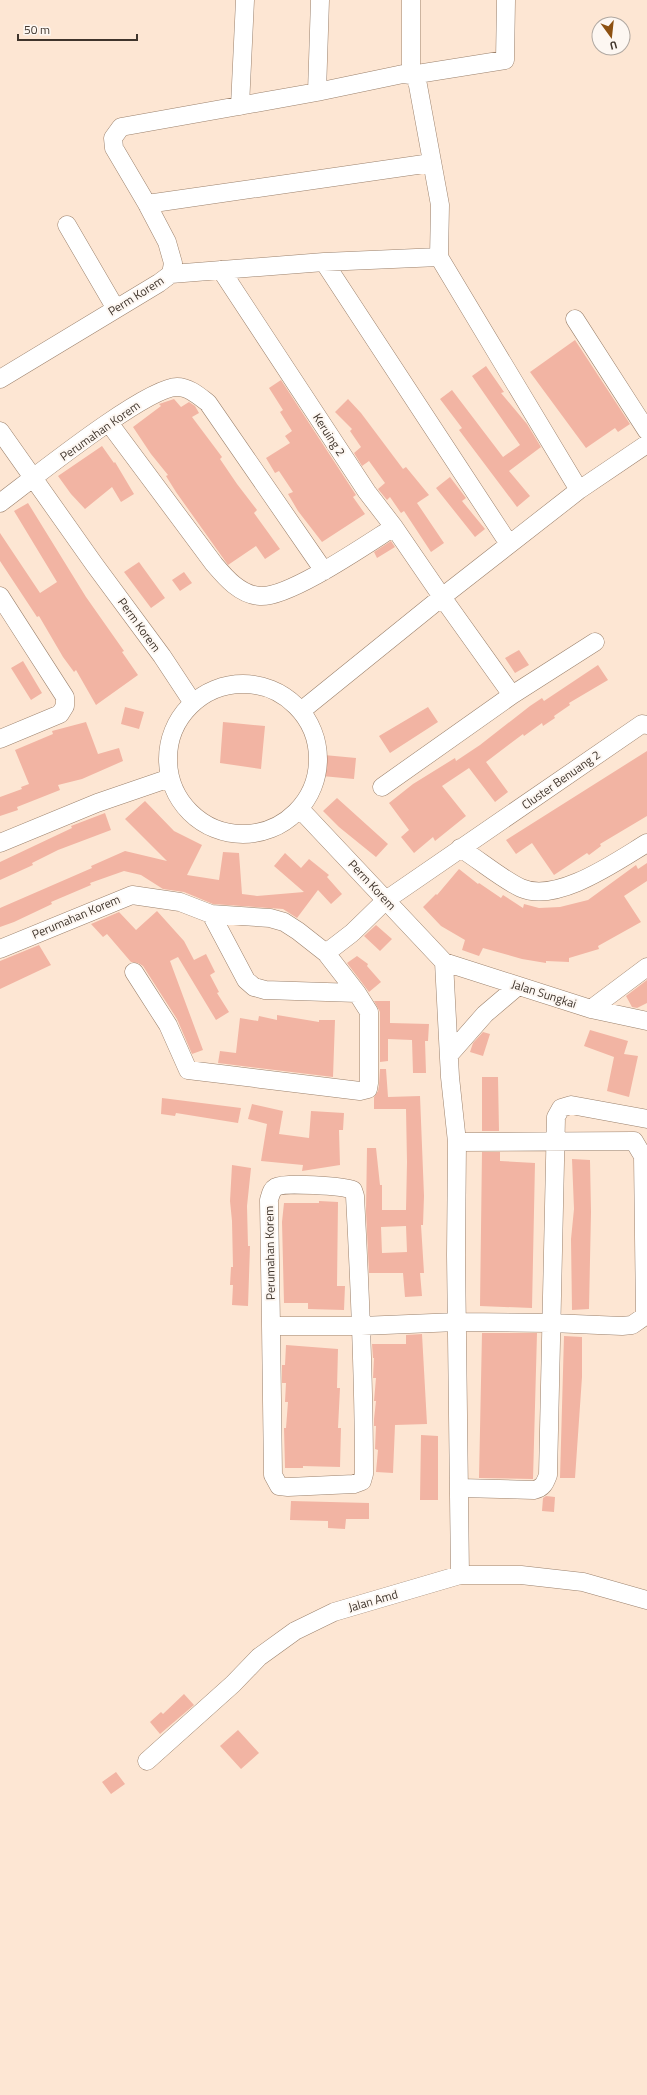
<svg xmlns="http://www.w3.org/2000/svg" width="647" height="2095" font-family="'Titillium Web',sans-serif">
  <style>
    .building { fill: #f2b4a3; fill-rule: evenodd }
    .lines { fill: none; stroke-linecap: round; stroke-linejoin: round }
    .minor-casing { stroke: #9b816c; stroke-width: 19 }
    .minor { stroke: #fff; stroke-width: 18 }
    .labels { text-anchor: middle; stroke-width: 4; stroke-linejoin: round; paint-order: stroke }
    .street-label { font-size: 12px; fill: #3f342b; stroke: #fdf7f2 }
  </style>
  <rect width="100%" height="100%" fill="#fde6d3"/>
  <!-- building -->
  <path class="building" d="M575 340 630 424 618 432 615 428 586 448 530 372Z
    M486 366 504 392 501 393 527 424 541 447 509 471 530 496 517 507 459 430 462 428 440 399 452 390 503 457 520 445 472 376Z
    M281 380 356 495 353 497 365 514 322 542 298 511 288 494 293 492 279 471 275 473 266 458 290 443 285 436 292 431 280 412 283 410 269 388Z
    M174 399 181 407 189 402 195 406 199 413 192 417 222 457 220 459 237 484 257 510 254 513 280 549 265 559 256 546 228 565 176 492 166 476 168 475 151 454 133 427 161 406 159 404Z
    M348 399 361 413 403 469 406 467 429 495 417 503 444 543 431 552 404 511 401 513 390 497 387 500 378 489 385 483 369 461 362 466 354 453 361 447 350 431 352 429 335 412Z
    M102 446 114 463 115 462 134 494 121 502 112 487 85 509 71 494 58 476Z
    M450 477 466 498 462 501 485 529 475 537 436 488Z
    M28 503 86 597 124 651 122 652 138 675 96 705 76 670 74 672 63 657 39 616 37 617 0 561V533L40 593 57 582 14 511Z
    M391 541 395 547 377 558 374 552Z
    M139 562 165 598 151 608 124 572Z
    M184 572 192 583 180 591 172 580Z
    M519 650 529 665 515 673 505 658Z
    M23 661 42 693 31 700 11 668Z
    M598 665 608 680 569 703 570 705 554 716 555 718 543 726 542 723 524 736 523 734 486 762 508 792 495 802 469 768 442 786 466 816 435 841 433 837 414 853 401 837 409 830 389 803 413 784 455 758 456 761 480 745 530 706 542 698 544 701Z
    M125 707 144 712 139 729 121 724Z
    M428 707 438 722 390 753 379 736Z
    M86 722 98 754 119 748 123 761 82 779 58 785 60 790 17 807 18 810 0 816V797L22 789 21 787 29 784 15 750 53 734 52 731Z
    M223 722 265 726 261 769 220 763Z
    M647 751V816L600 844 601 846 589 855 587 853 554 875 532 843 516 854 506 840Z
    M324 755 356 758 354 779 322 776Z
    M337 798 388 844 376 857 339 827 323 811Z
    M145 801 174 831 202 845 187 875 219 880 223 852 239 853 242 894 257 896 304 892 274 866 285 853 301 868 309 859 329 875 327 877 342 894 331 904 318 890 297 918 283 909 213 904 184 892 163 889 141 875 124 871 90 883 91 885 51 902 52 904 14 922 0 927V908L92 868 91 866 125 851 167 861 125 819Z
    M105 813 111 830 58 850 32 863 33 865 0 880V862L72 828 71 826Z
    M647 863V881L624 896 641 922 598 946 599 949 569 958V962L546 961V963L522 959 483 948 479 956 462 950 465 940 441 926 423 907 436 894 437 895 459 869 478 884 479 883 501 898 503 895 523 908 524 904 539 908 560 907 588 900 636 865 638 869Z
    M157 911 184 941 194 960 206 954 215 972 210 975 219 992 217 993 229 1012 216 1020 178 957 170 961 203 1050 192 1054 177 1019 143 966 138 963 131 962 107 934 103 937 91 924 119 912 136 930Z
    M376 925 392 939 380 951 364 936Z
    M39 945 51 965 0 989V961Z
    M357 956 368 964 367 966 381 982 369 992 347 963Z
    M647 980V1003L637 1008 632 1007 626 996Z
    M374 1001H390V1023L429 1024 428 1041H425L426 1073H413L412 1040 388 1039V1061L380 1062V1012Z
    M277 1015 319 1022V1020H335L333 1077 218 1063 220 1051 236 1053 240 1018 258 1021 259 1016 277 1020Z
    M590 1030 628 1041 624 1054 638 1056 629 1097 607 1091 614 1057 584 1046Z
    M483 1032 490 1034 483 1056 470 1052 473 1043Z
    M380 1069H386L388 1097 420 1096 424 1196 423 1225H421L424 1273H420L422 1296 405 1297 403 1273H369L366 1211 367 1148H376L380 1185H382V1210H406L407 1162 406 1109H374V1097L378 1091 379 1085ZM406 1226 407 1252 382 1253 381 1227Z
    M482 1077H498L499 1131H482Z
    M162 1098 241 1108 238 1123 176 1113 175 1116 161 1114Z
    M252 1104 283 1111 279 1134 309 1138 311 1111 344 1113 343 1130H339L340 1165 302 1171 303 1165 261 1161 267 1124 248 1119Z
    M482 1152H500V1161L535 1163 532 1308 480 1306Z
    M572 1159 590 1160 591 1212 589 1309 572 1310 571 1239 574 1209Z
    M232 1165 251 1168 247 1206 248 1246H250L248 1306 232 1305 233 1285H230L231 1267H233L232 1221 230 1201Z
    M319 1201 338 1202 337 1286H345L344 1310 308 1309V1303H284L282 1222 284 1203H319Z
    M482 1333H537L533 1479 479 1478Z
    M422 1334 427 1424 395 1425 393 1473 376 1472 378 1450 375 1449 376 1426H374V1419L376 1401H374L376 1378H373L374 1358H373L372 1344H406V1335Z
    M564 1336 582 1337V1377L575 1478H560Z
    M286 1345 338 1349 337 1388H340L338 1428H341L340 1467 303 1466V1468H285L284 1428H286L288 1402H285L286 1383H282V1365H285Z
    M421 1435 438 1436V1500H420Z
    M546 1496 555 1497 554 1512 542 1511 543 1498Z
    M291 1501 369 1503V1519H346L345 1529 328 1528V1521L290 1520Z
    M184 1694 194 1705 160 1734 150 1722 161 1712 163 1714Z
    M238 1730 259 1753 241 1769 220 1746Z
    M116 1772 125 1784 111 1794 102 1782Z"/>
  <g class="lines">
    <defs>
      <path id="minor" d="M411 0V75L417 80 440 205 439 257 579 490
        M317 92 320 0
        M240 106 245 0
        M147 204 431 163
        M67 225 116 309
        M324 262 509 544
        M221 270 367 492 394 527 442 597 579 490 647 444
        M171 274 324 262 439 257
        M575 319 647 431
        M0 379 159 283 171 274 173 263 167 242 147 204 114 148 113 138 121 127 317 92 403 74 411 75 505 60 506 0
        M109 423 214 564C225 577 240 595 260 596 289 598 367 544 394 527
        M0 431 94 564 162 656 193 703
        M0 503C31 480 146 387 177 387 189 387 199 396 208 403L324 571
        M0 596 65 697V706L60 714 0 739
        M168 759a75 75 0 1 1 150 0a75 75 0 1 1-150 0Z
        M512 695 595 642
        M301 711 442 597 512 695 382 787
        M300 809 444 962 591 1009 647 1021
        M0 843 97 803 170 778
        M460 848C478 859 503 880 521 888 557 904 617 861 647 843
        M211 914 246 980 254 987 265 990 357 993
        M0 949 132 895 180 902 211 914 270 918 284 922 298 931 326 953 352 933 386 900 642 724 647 725
        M444 962 450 1077 457 1142 456 1255 460 1575
        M134 972 168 1025 188 1070 360 1091 368 1089 369 1083V1012L357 993 326 953
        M591 1009 647 967
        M449 1055 485 1014 518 986
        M271 1326 273 1475 279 1486 288 1487 354 1484 362 1481 364 1474C364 1381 360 1289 355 1196L353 1190C343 1186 285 1182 276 1187 271 1190 271 1194 269 1200L271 1326H361L457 1322 551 1323 622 1326 632 1325 645 1316 643 1156 634 1141 457 1142
        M460 1488 534 1490C543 1488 545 1483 548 1475L556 1117 561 1108 571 1105 647 1119
        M147 1761 233 1684 259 1657 295 1631 334 1612 460 1575H521L583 1582 647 1600"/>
    </defs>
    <!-- minor casing -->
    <use href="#minor" class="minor-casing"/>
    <!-- minor -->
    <use href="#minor" class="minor"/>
  </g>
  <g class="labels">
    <!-- street labels -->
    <g class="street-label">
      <text transform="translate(136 296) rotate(-32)" y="4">Perm Korem</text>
      <text transform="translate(100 431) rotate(-35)" y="4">Perumahan Korem</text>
      <text transform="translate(329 435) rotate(57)" y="4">Keruing 2</text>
      <text transform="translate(139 625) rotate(54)" y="4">Perm Korem</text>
      <text transform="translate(561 780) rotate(-35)" y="4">Cluster Benuang 2</text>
      <text transform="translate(372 885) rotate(47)" y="4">Perm Korem</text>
      <text transform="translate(76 917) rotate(-23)" y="4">Perumahan Korem</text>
      <text transform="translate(544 994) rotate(18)" y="4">Jalan Sungkai</text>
      <text transform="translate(270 1253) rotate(-91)" y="4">Perumahan Korem</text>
      <text transform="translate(373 1601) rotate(-16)" y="4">Jalan Amd</text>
    </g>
  </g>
  <!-- north arrow -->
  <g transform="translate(611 36) rotate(165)"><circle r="19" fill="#fdf7f2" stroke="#b1a9a2"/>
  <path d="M0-3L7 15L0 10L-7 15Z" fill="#8d5112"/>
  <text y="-6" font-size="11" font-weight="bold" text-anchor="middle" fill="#3f342b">U</text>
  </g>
  <!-- scale -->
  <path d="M18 34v6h119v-6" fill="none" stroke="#3f342b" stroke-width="2"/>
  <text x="24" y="34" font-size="12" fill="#3f342b" stroke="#fdf7f2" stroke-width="3" paint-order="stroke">50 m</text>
</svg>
